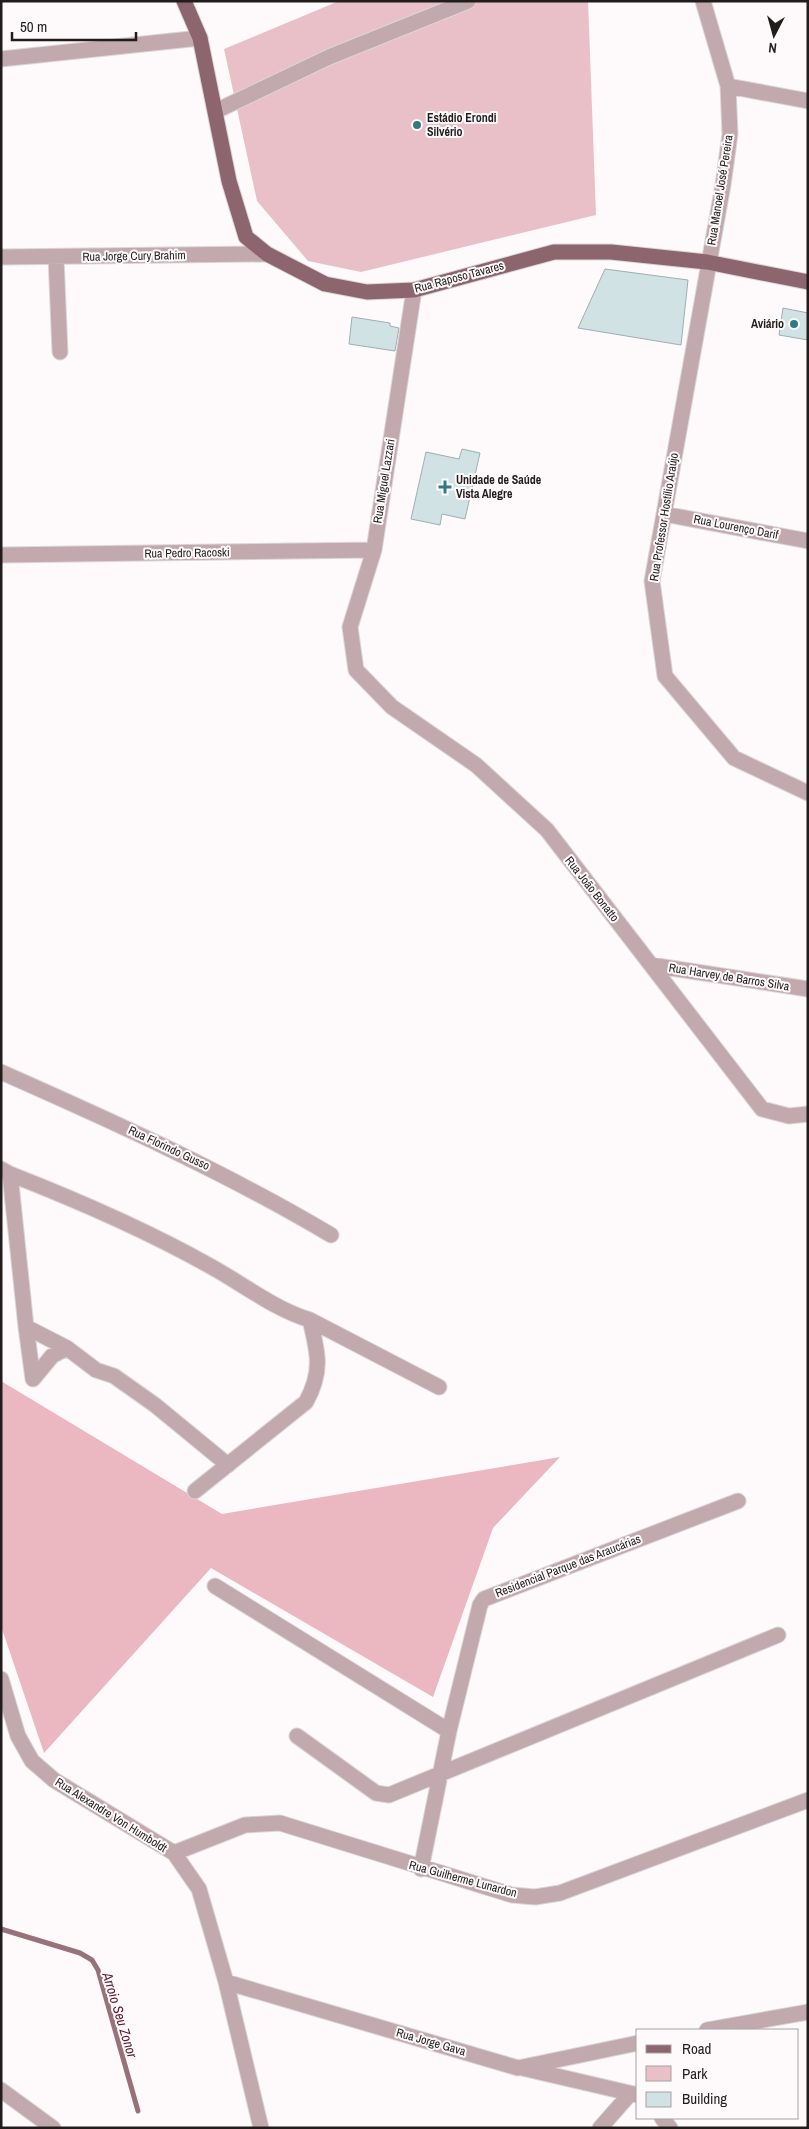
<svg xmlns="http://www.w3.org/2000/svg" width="809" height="2129" font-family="'Archivo Narrow',sans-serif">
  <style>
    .green { fill: #e9c0c8 }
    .forest { fill: #ebb7c1 }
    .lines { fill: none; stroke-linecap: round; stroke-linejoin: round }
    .stream { stroke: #977279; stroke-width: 5 }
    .building { fill: #d1e2e4; stroke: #9eaeb1 }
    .minor-casing { stroke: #dbd6d7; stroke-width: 17 }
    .major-casing { stroke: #dbd6d7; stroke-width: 17 }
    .minor { stroke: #c1a9ae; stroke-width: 15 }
    .major { stroke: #8d656e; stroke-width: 15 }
    .poi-dot { fill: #337a84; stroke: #fefafb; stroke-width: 2 }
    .labels { text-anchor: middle; stroke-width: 4; stroke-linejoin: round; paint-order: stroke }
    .poi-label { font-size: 12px; font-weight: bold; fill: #221c1d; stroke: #fefafb; text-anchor: start }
    .street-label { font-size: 12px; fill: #221c1d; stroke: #fefafb }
    .water-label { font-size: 14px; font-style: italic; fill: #581a2d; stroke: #fefafb }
  </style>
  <rect width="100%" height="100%" fill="#fefafb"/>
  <!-- green -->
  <path class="green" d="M339 1H588L596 215 361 272 308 261 257 201 224 49Z"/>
  <!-- forest -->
  <path class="forest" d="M1 1381 222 1514 560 1457 493 1528 433 1697 211 1568 44 1753 1 1626Z"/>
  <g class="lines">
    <!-- stream -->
    <path class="stream" d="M1 1929 80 1953 92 1960 98 1970 138 2111"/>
  </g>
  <!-- building -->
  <path class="building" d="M605 269 688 280 681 345 578 328Z
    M783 308 808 313V340L779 335Z
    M352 317 390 323V326L399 328 395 351 349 344Z
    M462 449 480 453 465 519 442 514 440 525 411 519 426 452 459 459Z"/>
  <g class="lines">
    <defs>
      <path id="minor" d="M703 1 728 86 730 134 723 185 652 581 665 676 734 758 808 793
        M1 59 200 38
        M728 86 808 101
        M216 111 329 57 468 1
        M1 257 267 254
        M56 257 60 352
        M414 290 374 550 350 627 356 670 392 707 476 765 547 830 762 1109 789 1116 808 1114
        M664 514 808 541
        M1 555 374 550
        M651 965 808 989
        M1 1072C114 1122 225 1172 331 1235
        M1 1169 10 1174C79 1201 146 1230 210 1266 243 1284 274 1309 310 1320L439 1387
        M10 1174 26 1327 67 1348 96 1370 114 1376 155 1405 228 1465
        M26 1327 33 1379 52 1356 67 1348
        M195 1491 306 1402C323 1371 318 1353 310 1320
        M215 1586 449 1731
        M1 1679 18 1736 32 1761 54 1780 174 1853 199 1889 226 1982 261 2128
        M297 1736 376 1793 389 1795 778 1635
        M174 1853 245 1825 280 1823 512 1895 535 1897 560 1893 808 1800
        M421 1869 449 1731 480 1605 484 1599 738 1501
        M226 1982 518 2068 638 2043
        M707 2030 808 2012
        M522 2068 638 2095
        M1 2090 53 2128
        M662 2118 670 2128
        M600 2128 630 2094"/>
      <path id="major" d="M184 1 200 38 229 181 246 237 267 254 325 284 367 292 414 290 554 252H611L707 262 808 282"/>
    </defs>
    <!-- minor casing -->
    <use href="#minor" class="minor-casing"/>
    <!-- major casing -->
    <use href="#major" class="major-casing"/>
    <!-- minor -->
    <use href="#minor" class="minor"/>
    <!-- major -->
    <use href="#major" class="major"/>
  </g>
  <!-- markers -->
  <g class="poi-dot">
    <circle cx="417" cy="125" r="5"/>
    <circle cx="794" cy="324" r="5"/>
    <path d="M442.5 479.5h5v5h5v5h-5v5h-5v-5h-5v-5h5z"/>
  </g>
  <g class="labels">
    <!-- poi labels -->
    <g class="poi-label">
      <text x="427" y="122">Estádio Erondi<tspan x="427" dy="14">Silvério</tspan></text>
      <text x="784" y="328" text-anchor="end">Aviário</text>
      <text x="456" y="484">Unidade de Saúde<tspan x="456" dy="14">Vista Alegre</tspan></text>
    </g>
    <!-- street labels -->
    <g class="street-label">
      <text transform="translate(720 190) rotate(-81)" y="4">Rua Manoel José Pereira</text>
      <text transform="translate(134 256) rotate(-1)" y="4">Rua Jorge Cury Brahim</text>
      <text transform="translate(459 277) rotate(-15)" y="4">Rua Raposo Tavares</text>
      <text transform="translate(384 481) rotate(-81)" y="4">Rua Miguel Lazzari</text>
      <text transform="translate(664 517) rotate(-81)" y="4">Rua Professor Hostílio Araújo</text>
      <text transform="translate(736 527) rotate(11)" y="4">Rua Lourenço Darif</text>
      <text transform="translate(187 553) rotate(-1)" y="4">Rua Pedro Racoski</text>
      <text transform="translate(592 889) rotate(52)" y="4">Rua João Bonatto</text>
      <text transform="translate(729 977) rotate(9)" y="4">Rua Harvey de Barros Silva</text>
      <text transform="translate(169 1148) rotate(25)" y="4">Rua Florindo Gusso</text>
      <text transform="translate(568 1566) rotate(-21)" y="4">Residencial Parque das Araucárias</text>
      <text transform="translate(111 1815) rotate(32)" y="4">Rua Alexandre Von Humboldt</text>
      <text transform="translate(463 1879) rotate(15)" y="4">Rua Guilherme Lunardon</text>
      <text transform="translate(431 2042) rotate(16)" y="4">Rua Jorge Gava</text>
    </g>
    <!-- water labels -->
    <g class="water-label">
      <text transform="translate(120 2015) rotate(73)" y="5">Arroio Seu Zonor</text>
    </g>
  </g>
  <!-- border -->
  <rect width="809" height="2129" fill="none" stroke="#221c1d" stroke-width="5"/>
  <!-- legend -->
  <rect x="636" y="2029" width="162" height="90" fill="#fefafb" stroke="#a6a1a2"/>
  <rect x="646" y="2045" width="25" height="8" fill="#8d656e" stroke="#a6a1a2"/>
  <text x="682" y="2054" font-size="15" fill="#221c1d">Road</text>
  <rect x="646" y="2066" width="25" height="15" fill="#e9c0c8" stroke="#a6a1a2"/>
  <text x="682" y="2079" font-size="15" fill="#221c1d">Park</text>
  <rect x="646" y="2092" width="25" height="15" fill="#d1e2e4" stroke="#a6a1a2"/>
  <text x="682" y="2104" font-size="15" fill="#221c1d">Building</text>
  <!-- north arrow -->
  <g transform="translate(774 35) rotate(186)" stroke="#fefafb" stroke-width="4" paint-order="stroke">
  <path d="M0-4L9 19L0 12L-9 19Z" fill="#221c1d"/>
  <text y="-8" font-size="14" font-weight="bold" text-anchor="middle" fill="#221c1d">N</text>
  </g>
  <!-- scale -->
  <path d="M12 32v8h124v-8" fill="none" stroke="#221c1d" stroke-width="2.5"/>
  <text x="20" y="32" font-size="15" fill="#221c1d" stroke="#fefafb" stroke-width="4" paint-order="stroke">50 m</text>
</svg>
